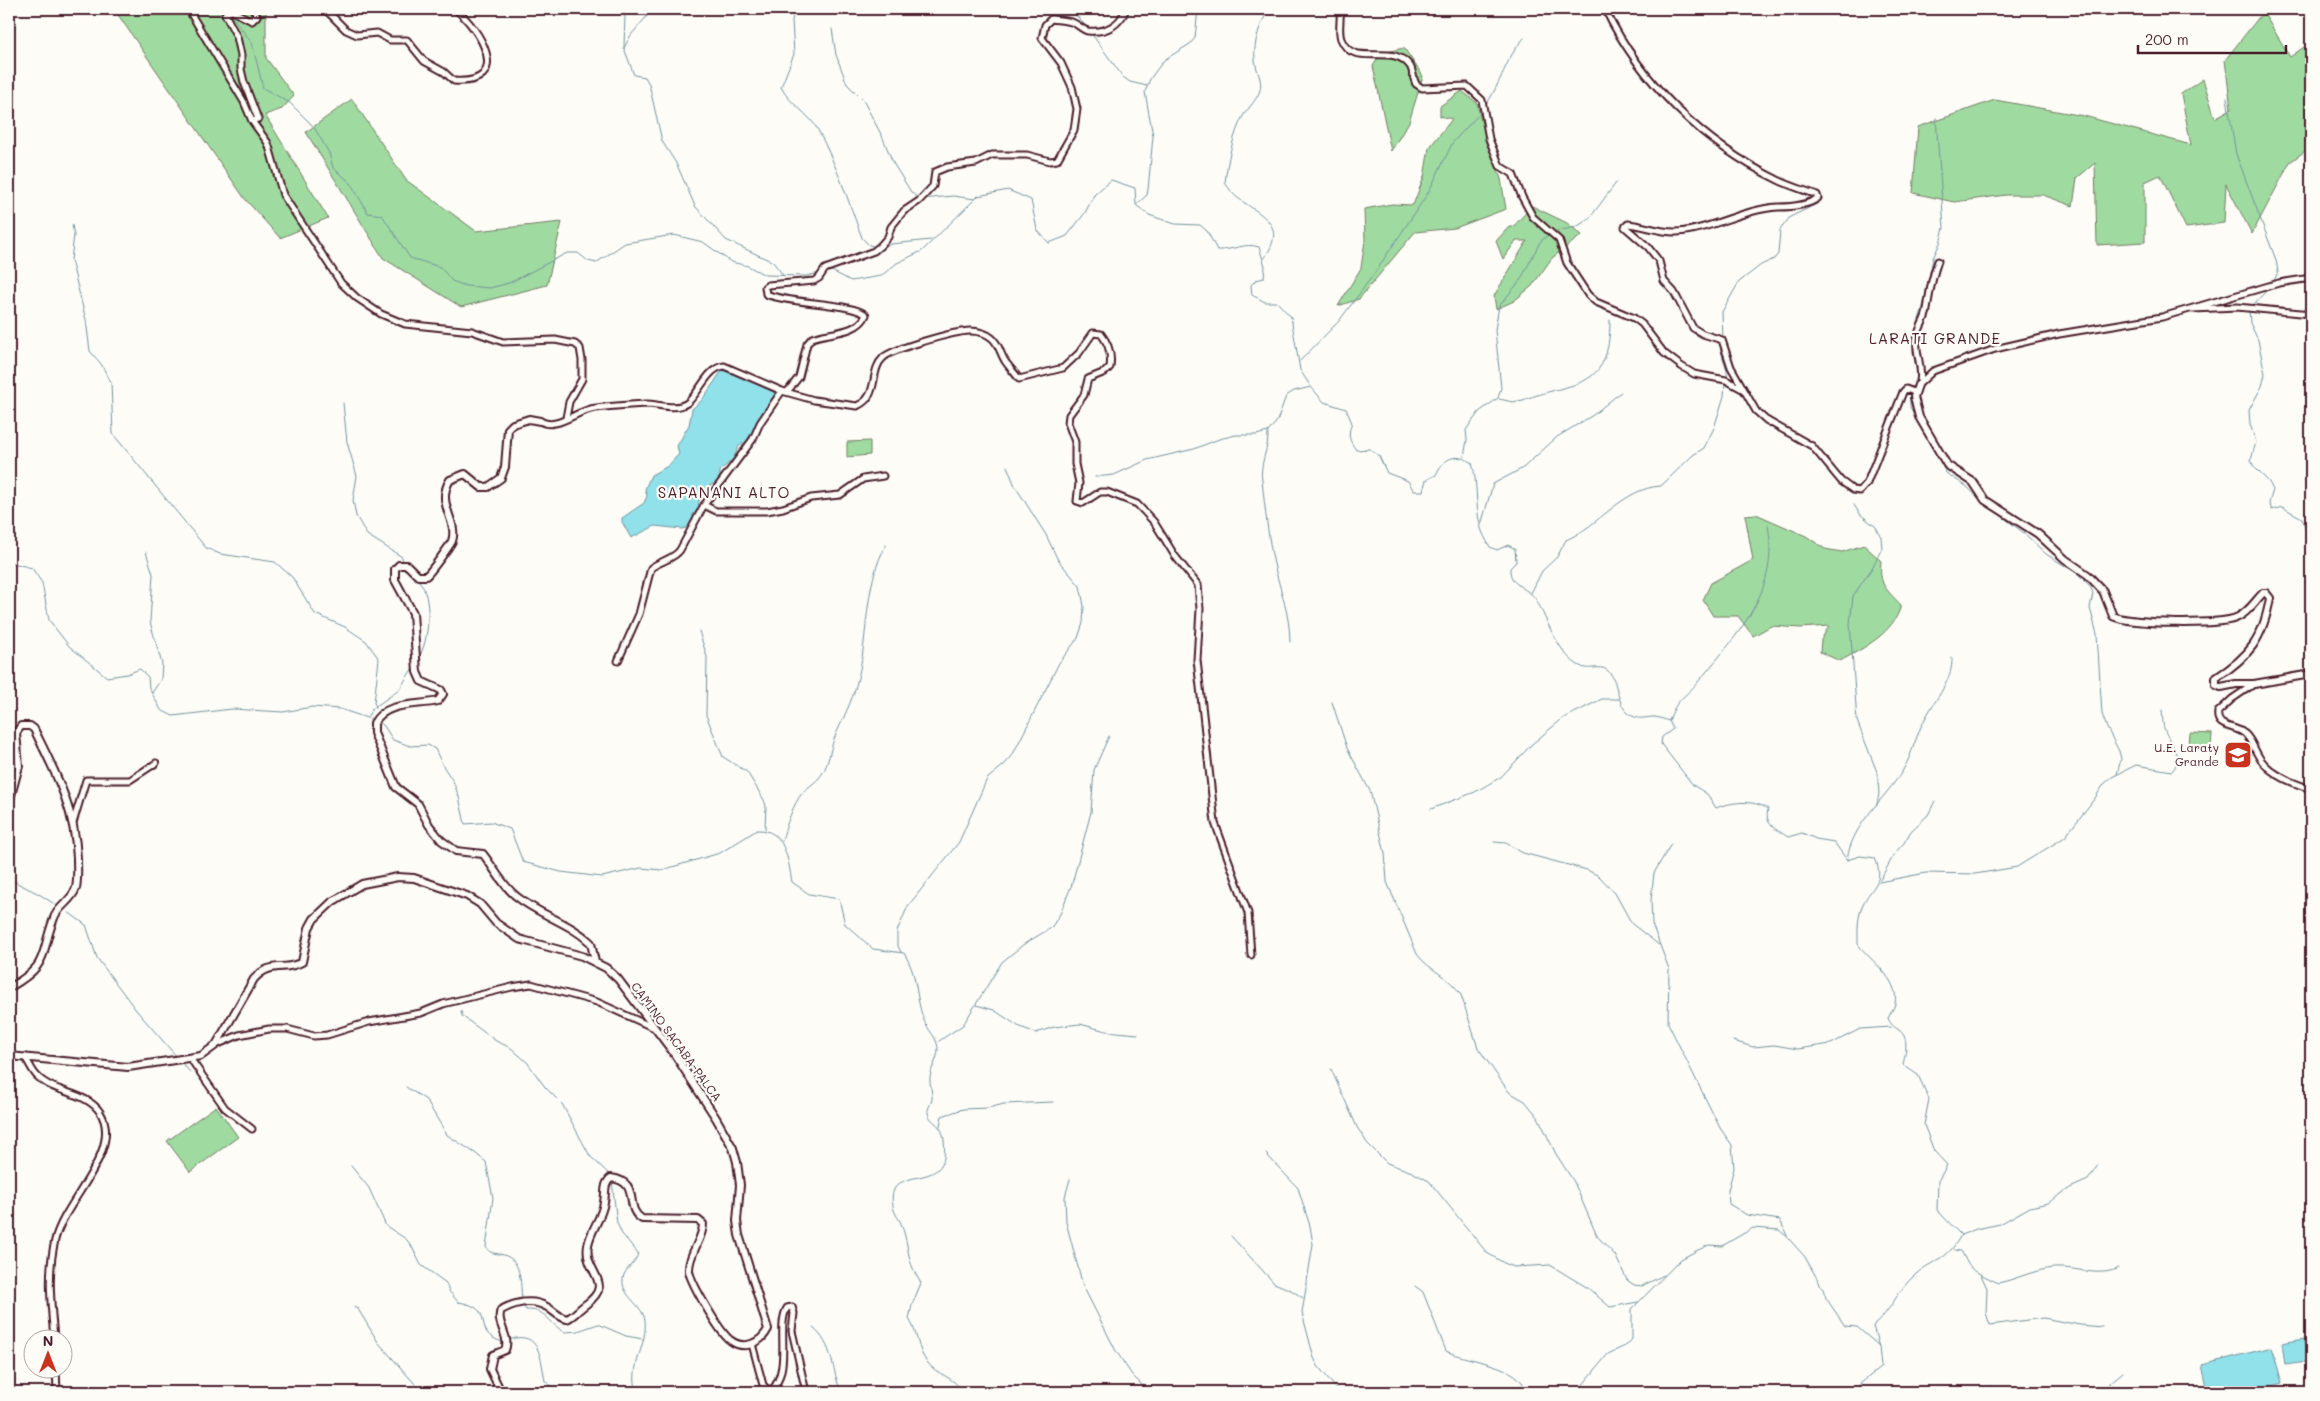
<svg xmlns="http://www.w3.org/2000/svg" width="2320" height="1401" font-family="Mali,sans-serif">
  <style>
    .green { fill: #9fdaa0; stroke: #747c66 }
    .water { fill: #90e1e9; stroke: #74939d }
    .lines { fill: none; stroke-linecap: round; stroke-linejoin: round }
    .stream { stroke: #74939d; stroke-width: 1 }
    .minor-casing { stroke: #4a1f2b; stroke-width: 9 }
    .tertiary-casing { stroke: #4a1f2b; stroke-width: 10 }
    .minor { stroke: #fdfcf7; stroke-width: 5 }
    .tertiary { stroke: #fdfcf7; stroke-width: 6 }
    .labels { text-anchor: middle; stroke-width: 4.5; stroke-linejoin: round; paint-order: stroke }
    .poi-label { font-size: 12px; fill: #4a1f2b; stroke: #fdfcf7; text-anchor: end }
    .street-label { font-size: 12px; fill: #4a1f2b; stroke: #fdfcf7 }
    .quarter-label { font-size: 15px; letter-spacing: 1px; fill: #4a1f2b; stroke: #fdfcf7 }
  </style>
  <rect width="100%" height="100%" fill="#fdfcf7"/>
  <filter id="ink" filterUnits="userSpaceOnUse"><feTurbulence type="fractalNoise" baseFrequency=".02" numOctaves="2"/><feDisplacementMap in="SourceGraphic" scale="10" xChannelSelector="R" yChannelSelector="G"/><feConvolveMatrix kernelMatrix="1 2 1 2 8 2 1 2 1" color-interpolation-filters="sRGB"/></filter>
  <g filter="url(#ink)">
    <!-- green -->
    <path class="green" d="M114 9H266V58L294 96 282 109 265 115 328 218 280 238 245 199Z
      M2263 12 2290 57 2311 42V147L2290 162 2252 234 2226 184 2224 223 2186 228 2160 175 2145 182V242L2097 245 2095 163 2077 178 2073 206 2043 195H2006L1954 202 1913 193 1918 127 1995 100 2084 116 2191 145 2181 94 2203 79 2215 118 2231 109 2225 60Z
      M1404 48 1423 76 1409 122 1391 151 1373 66 1381 53Z
      M1462 91 1477 103 1481 121 1501 179 1506 209 1455 228 1415 232 1359 299 1338 306 1361 268 1365 240 1364 209 1392 204 1413 205 1424 177 1429 148 1452 119 1440 116V106Z
      M352 99 406 180 476 231 562 222 547 285 461 307 383 258 306 132Z
      M1532 206 1567 223 1582 235 1552 258 1532 286 1514 301 1496 309 1494 296 1527 241H1516L1503 259 1496 241 1509 227H1513Z
      M870 441V455L847 457V442Z
      M1756 514 1806 536 1825 549 1842 552 1864 545 1881 561C1879 585 1885 588 1901 605 1894 633 1864 648 1840 661L1820 652 1821 640 1829 626 1801 628 1771 626 1753 636 1738 616H1713L1703 600 1711 583 1753 560 1745 515Z
      M2190 733 2212 734 2211 748 2189 747Z
      M216 1106 238 1137 190 1172 167 1141Z"/>
    <!-- water -->
    <path class="water" d="M723 369H727L766 386 775 394 746 442 739 446 734 458 720 471V480L700 491 698 510 693 514V521L690 527 682 529 655 526 631 538 622 522V518L644 503 647 496 645 489 651 475 668 466 679 454 677 446 689 425 692 409 702 400Z
      M2304 1339 2307 1362 2285 1365 2282 1343Z
      M2272 1347 2282 1383 2247 1392H2208L2202 1365Z"/>
    <g class="lines">
      <!-- stream -->
      <path class="stream" d="M620 9 625 14 624 48 634 75 645 77 649 84 662 141 677 165 695 206 726 240 773 262 783 275
        M795 9 792 20 794 54 781 87C790 105 808 112 818 130 836 164 849 202 862 238L869 245 877 247
        M1065 9 1076 15 1089 30
        M230 14 252 43 263 88 290 103 314 127 329 153 333 168 350 182 368 213 382 215 410 258 440 267 452 281 466 286 490 288 509 283 567 253H578L588 261 596 263 625 243 674 235 703 242 731 262 748 266 765 275 806 276 820 273
        M832 29 836 55 847 84 863 100 883 138 893 163 911 192 918 198
        M1091 33 1123 77 1130 82 1147 86
        M624 48 631 35 653 9
        M2227 98 2236 154 2276 260 2278 272 2273 283
        M1485 106C1501 85 1505 58 1524 38
        M922 199 953 196 975 199
        M1137 204 1147 195 1148 190 1153 136 1145 92 1150 79 1164 60 1190 44 1195 38 1198 9
        M72 225 74 235 71 260 86 320 90 351 101 364 111 382 113 434 206 548 220 554 275 562 292 577 315 614 345 627 366 641 379 659 374 703 376 706
        M1553 232 1576 227 1589 219 1616 183
        M881 248 891 244 931 240
        M1264 259C1288 224 1263 217 1238 198 1233 195 1229 188 1225 183 1227 163 1233 134 1243 116 1248 108 1257 100 1260 90 1263 80 1256 71 1255 60 1253 42 1260 24 1269 9
        M826 272 832 271 851 281 881 276 897 263 922 251 978 196 1008 190 1031 200 1037 230 1049 243 1067 236 1085 213 1094 195 1111 180 1135 188 1136 205 1149 215 1175 224 1200 225 1207 231 1217 250C1232 251 1245 242 1259 247L1265 266 1264 278 1256 280 1251 285 1252 295 1265 302H1277L1291 317 1300 370 1311 387 1324 402 1346 409 1352 423C1347 435 1349 440 1356 450L1370 449 1379 456 1387 473 1408 481 1414 491H1423L1426 480 1436 475C1443 458 1456 452 1472 463 1478 483 1475 504 1480 525 1482 533 1486 540 1490 547L1497 550 1508 545 1515 549 1516 562 1510 568C1509 587 1529 587 1537 601 1547 620 1560 658 1582 667 1592 671 1602 663 1610 673 1618 681 1616 704 1629 714 1639 721 1644 717 1654 717 1659 717 1665 720 1669 721L1673 729 1662 737 1661 744 1693 785 1707 794 1716 808C1731 802 1753 799 1768 809 1764 825 1776 829 1788 837L1802 833 1816 839 1834 842 1847 860 1860 856 1875 858C1885 883 1873 884 1863 904 1857 917 1858 931 1858 944 1870 961 1900 979 1895 1004 1894 1008 1890 1014 1888 1018 1891 1025 1893 1026 1899 1030 1910 1038 1905 1054 1903 1065L1918 1075 1929 1099 1924 1125 1934 1151 1947 1165 1938 1181 1937 1210 1961 1235C1945 1264 1935 1257 1915 1275 1898 1289 1890 1313 1873 1326L1879 1347 1881 1367 1860 1384 1855 1392
        M2251 307 2269 288
        M2249 310 2250 323 2258 340 2265 374 2262 386 2249 410 2250 424 2256 442 2251 460 2254 467 2269 482 2273 490 2269 503 2272 510 2282 507 2302 518 2311 546
        M1723 339 1722 312 1739 282 1761 265 1774 259 1778 254 1780 230 1790 217 1817 204
        M1721 345C1720 358 1730 370 1727 379
        M1300 361 1339 321 1374 274 1428 193 1453 142 1482 111
        M1911 389 1918 378 1913 353V338L1923 307 1933 258 1940 243 1944 228 1936 118
        M1910 393V407L1928 439
        M1499 399 1513 402 1523 400C1574 380 1610 393 1610 320
        M343 403 347 442 357 476 353 500 356 516 367 535 402 557 403 562
        M1268 433C1269 450 1259 463 1262 481 1265 508 1268 537 1274 564 1280 590 1290 614 1290 642
        M1936 453 1946 473 1966 486 1982 501
        M1464 457 1467 440 1466 430 1479 412 1498 398 1501 388 1495 330 1499 306 1520 281 1540 242 1549 234
        M1095 477 1114 475 1147 460 1194 449 1219 439 1236 435H1256L1268 432 1277 421 1286 396 1294 391 1311 387
        M1854 505 1860 514 1876 527 1881 537 1882 548 1872 568 1853 596 1850 623 1857 721 1877 772 1879 793 1877 805
        M1991 508 2024 533 2046 554 2078 574 2090 586 2093 593 2090 608 2097 634 2102 714 2107 728 2119 751 2121 759 2117 774
        M1481 525 1493 484 1523 468 1557 437 1593 415 1621 392
        M146 552 153 574 150 622 162 664 161 679 152 693
        M9 562 32 568 42 583 49 620 69 646 107 677 127 674 140 669 148 677 149 688 161 710 173 716 232 709 283 712 312 707 340 709 373 720
        M405 568C410 575 418 578 422 585 432 604 429 639 419 658
        M1531 593 1542 571 1557 557 1566 540C1599 526 1623 488 1661 486L1693 455 1704 448 1714 428 1724 396 1725 383
        M699 631 707 657 706 715 723 757 747 772 764 800 766 806 765 829
        M1332 702 1347 748 1370 791 1385 853 1387 882 1417 954C1429 971 1450 976 1461 995L1478 1048 1509 1092 1525 1101 1538 1117 1556 1154 1574 1182 1597 1236 1615 1255 1627 1280 1634 1285 1642 1286 1664 1275
        M368 716 372 709 399 690 414 666
        M1669 721C1677 697 1684 699 1698 682 1729 644 1769 604 1770 551 1771 542 1769 534 1768 525
        M379 722 384 726 393 740 410 746 428 745 435 749 443 766 453 781 459 797 465 824 491 822 510 829 523 862 561 872 602 877 641 868 662 870 720 853 757 830C786 829 788 861 792 882L809 894 839 899 845 924 873 949 904 953C918 975 915 995 923 1018 927 1031 939 1037 938 1052 937 1060 931 1068 930 1077 929 1085 933 1092 932 1099 931 1105 927 1108 928 1113 930 1121 936 1122 940 1128 945 1134 945 1150 944 1158 938 1189 885 1165 893 1206 894 1214 900 1219 902 1226 910 1249 906 1261 921 1283L912 1305 909 1319C918 1332 917 1350 927 1362 937 1376 955 1376 962 1392
        M1431 809 1475 792 1501 777 1532 744 1562 719 1602 699H1619
        M782 841C786 826 793 804 803 792 809 786 817 782 822 774 829 763 830 750 834 739 842 720 852 702 857 682 869 638 863 586 886 545
        M1494 842 1506 843 1523 853 1587 870 1599 876 1615 893 1632 924 1659 945
        M1671 844 1654 873 1651 900 1652 924 1669 969 1668 1023 1720 1128 1732 1145 1734 1168 1728 1190 1729 1204 1747 1215 1780 1220 1788 1238
        M1847 860C1852 823 1884 801 1903 770 1913 753 1916 734 1926 717 1936 698 1953 680 1952 658
        M9 879 39 894 56 905
        M1880 880 1895 853 1904 843 1911 831 1928 815 1935 801
        M1879 882 1926 873 1975 874 2017 867 2065 837 2095 798 2104 784 2112 777 2136 765 2172 771C2184 759 2170 743 2165 731 2162 724 2163 717 2162 710
        M68 912 86 925 97 958 136 1010 177 1057
        M901 952 897 944V931L908 906 959 842 987 779 1004 765 1012 756 1059 663 1078 638 1083 623 1084 606 1080 586 1058 560 1046 535 1015 486 1007 466
        M976 1005 994 1010 1018 1026 1036 1033 1054 1027 1080 1024 1106 1031 1138 1034
        M461 1011 462 1016 496 1041 511 1048 527 1062 545 1087 562 1104 590 1156 610 1175
        M9 1033C15 1039 16 1046 10 1052
        M939 1041 963 1025 1002 962 1024 944 1051 928 1060 914 1072 884 1091 812 1094 770 1109 736
        M1733 1041 1753 1047 1774 1045 1798 1049 1831 1044 1860 1029 1891 1027
        M181 1062 190 1072
        M1331 1069 1357 1127 1367 1143 1387 1163 1412 1172 1429 1181 1487 1253 1504 1263 1514 1267 1550 1265 1588 1288 1610 1307 1638 1302
        M406 1087 426 1100 447 1135 475 1153 486 1162 493 1198 486 1247C489 1253 493 1253 499 1254 523 1257 520 1282 522 1301
        M940 1126 942 1116 963 1109 988 1108 1004 1104 1053 1102
        M1266 1154 1298 1188 1310 1226 1313 1244 1302 1313 1314 1358 1318 1366 1339 1392
        M351 1166 369 1188 386 1226 406 1239 411 1245 421 1265 446 1283 449 1291 458 1302C500 1308 468 1333 503 1342
        M1070 1179 1065 1197 1066 1222 1083 1286 1116 1351 1132 1375 1149 1392
        M612 1181 617 1223 622 1234 638 1253C636 1264 624 1268 623 1279 621 1296 642 1304 645 1320 648 1345 628 1366 637 1392
        M1961 1235 1976 1229 2000 1224 2030 1207 2048 1203 2070 1188 2088 1180 2098 1165
        M1231 1236 1274 1283 1291 1290 1303 1298
        M1789 1239 1805 1257 1823 1289 1826 1298 1845 1326 1857 1327 1879 1346
        M1954 1250 1961 1251C1965 1257 1967 1265 1972 1269 1973 1271 1995 1281 1998 1283 2019 1279 2041 1266 2063 1268 2081 1269 2101 1277 2118 1268
        M1981 1275 1987 1288 1986 1313 1990 1325 2043 1318 2080 1325 2102 1327
        M1415 1286 1423 1292 1446 1351C1468 1362 1520 1363 1526 1391
        M523 1305 526 1310C548 1309 549 1325 565 1332L578 1331 598 1324 626 1336 643 1339
        M353 1307 358 1309 378 1342 422 1392
        M813 1328C833 1343 832 1371 841 1392
        M509 1340C541 1328 541 1362 545 1381L560 1392
        M1498 1392 1509 1387 1531 1392
        M1577 1392 1608 1354 1627 1345 1632 1339V1309L1681 1259 1696 1251 1709 1245 1722 1246 1753 1228 1779 1230 1786 1236
        M1988 1392 1990 1386
        M2099 1392 2123 1372"/>
      <defs>
        <path id="minor" d="M188 9 244 102 252 121 268 143 283 195 341 283 357 298 381 314 405 324 472 331 503 342 555 340 575 344 580 348 582 360V379L569 402 566 418
          M325 9 346 30 357 35 377 33 390 40H407L424 61 444 72 454 81C514 85 480 28 455 9
          M1337 9 1340 12C1341 20 1338 31 1341 39 1353 70 1392 41 1410 66 1413 70 1413 79 1416 84L1422 88 1467 86 1482 100 1489 139 1500 166 1513 174 1522 197 1533 217 1559 240 1567 263 1588 295 1596 302 1634 318 1642 324 1664 353 1681 366 1694 374 1726 380 1744 390
          M1605 9C1641 83 1704 144 1778 180 1790 186 1804 190 1817 195L1818 198C1807 206 1791 207 1778 207 1743 209 1710 230 1677 232 1660 233 1644 225 1628 224L1625 227 1648 247 1659 261 1664 281 1674 292 1693 328 1703 334 1722 340 1731 367 1756 411 1766 420 1812 446 1841 481 1853 490 1860 491 1867 483 1903 392 1906 389 1914 392
          M252 121 258 119 244 82 241 69V55L237 37 225 14 232 11 252 21 257 16 253 9
          M2193 309 2237 307 2311 314
          M1920 381C1923 366 1915 354 1917 339 1918 328 1926 320 1927 310 1930 291 1931 280 1938 261
          M1918 385 1933 371 1995 349 2059 334 2162 317 2279 283 2311 278
          M787 392 799 377 807 344 812 338C828 332 858 334 866 315 854 303 789 304 766 294L765 287 768 285 814 281 819 278 825 269 874 251 880 246 888 237 891 227 904 211 919 201 933 186 935 172 947 167 976 163 992 155H1027L1050 161 1057 160 1074 130 1077 109 1072 87 1061 63 1042 38 1045 25 1051 19C1057 20 1064 20 1071 22 1077 23 1082 30 1088 31 1106 33 1120 25 1126 9
          M540 421C557 431 576 410 596 408 612 406 629 405 646 404 659 404 675 411 687 403 700 393 707 368 724 366L782 391 814 400 857 406C880 396 869 371 883 358 891 349 956 331 970 331 978 331 986 333 992 338 999 344 1000 353 1005 361 1009 367 1015 373 1019 379L1063 368 1079 353 1093 333 1101 334C1109 344 1112 354 1110 367L1105 372 1088 379 1084 395 1069 415 1068 423 1075 442V464L1079 483 1077 501 1083 503 1100 492H1107L1137 504 1154 522 1175 556 1198 585 1200 609 1197 660 1215 823 1248 913 1251 955
          M704 505 716 511H767L783 508 811 498 840 495 863 479 883 476
          M618 661 639 614 651 568C660 561 674 559 680 550L704 505 753 439 760 423 782 391
          M2254 684 2232 699 2218 712C2215 729 2236 725 2245 734 2252 740 2255 752 2261 760 2273 776 2293 783 2311 789
          M73 823 86 780H130L156 763
          M216 1045 239 1035 269 1029H287L314 1036 327 1035 369 1022 421 1013 443 1004 512 987 531 984 597 1002 652 1027
          M25 1057C29 1063 32 1071 37 1076 54 1094 86 1091 100 1112 124 1150 64 1201 55 1240 47 1275 51 1303 54 1338
          M190 1058 225 1108 252 1129
          M752 1344 763 1385 768 1390H772C792 1367 776 1326 787 1308L792 1307 794 1313 792 1331 806 1392
          M56 1368 57 1392"/>
        <path id="tertiary" d="M1918 385 1914 397 1919 417 1947 465 1973 482 1985 500 2038 534 2065 559 2088 575 2103 591 2113 616C2128 624 2223 626 2238 617 2249 612 2255 601 2263 593H2266L2270 598C2263 639 2250 656 2216 678V685L2221 687 2236 684H2254L2311 674
          M540 421 529 419 513 424 508 429 505 467 501 478 488 487H481L465 474 450 480C435 504 459 521 452 541 451 544 430 573 426 576H418L407 565H399L395 569V580L413 613 417 672 421 681 441 690 443 694 438 701C417 706 386 701 374 723V733L396 787 418 804 429 825 441 840 456 851 483 854C494 868 502 885 516 896 539 915 569 922 591 943L595 962
          M9 803 19 766 16 733 21 726H30L34 729C55 772 75 808 77 858 77 868 78 878 76 888 72 901 58 906 54 918 39 958 50 964 9 988
          M9 1056 128 1067 201 1056 216 1045 254 979C271 960 285 972 302 962L309 928 314 919 332 902 362 884 398 877 414 878 467 896 480 904 496 923 519 939 582 956 606 968 618 979 673 1052 716 1118 733 1148 737 1162 740 1185 737 1221 739 1235 768 1329C761 1343 744 1351 730 1340 720 1333 691 1283 689 1271 688 1254 703 1240 703 1224L698 1220 642 1219C623 1208 642 1182 611 1178 603 1184 606 1193 604 1202 602 1218 591 1229 588 1245 583 1273 617 1282 585 1305 578 1310 574 1316 567 1319 558 1317 554 1311 547 1307 532 1298 514 1303 501 1310 495 1323 511 1336 505 1350L493 1355 490 1369 501 1392"/>
      </defs>
      <!-- minor casing -->
      <use href="#minor" class="minor-casing"/>
      <!-- tertiary casing -->
      <use href="#tertiary" class="tertiary-casing"/>
      <!-- minor -->
      <use href="#minor" class="minor"/>
      <!-- tertiary -->
      <use href="#tertiary" class="tertiary"/>
    </g>
  </g>
  <!-- icons -->
  <defs>
    <symbol id="school-square" viewBox="-11 -11 22 22"><rect x="-9" y="-9" width="18" height="18" rx="4" fill="#c8321e" stroke="#fdfcf7"/><path d="M0-5L7-2L0 1L-7-2ZM-4 1L0 2.5L4 1V4Q0 6-4 4Z" fill="#fff"/></symbol>
  </defs>
  <g fill-rule="evenodd">
    <use href="#school-square" x="2222" y="739" width="32" height="32"/>
  </g>
  <g class="labels">
    <!-- poi labels -->
    <g class="poi-label">
      <text x="2219" y="752">U.E. Laraty<tspan x="2219" dy="14">Grande</tspan></text>
    </g>
    <!-- street labels -->
    <g class="street-label">
      <text transform="translate(676 1042) rotate(54)" y="4">CAMINO SACABA-PALCA</text>
    </g>
    <!-- quarter labels -->
    <g class="quarter-label">
      <text x="1935" y="344">LARATI GRANDE</text>
      <text x="724" y="498">SAPANANI ALTO</text>
    </g>
  </g>
  <!-- margin -->
  <rect width="2320" height="1401" fill="none" stroke="#fdfcf7" stroke-width="30"/>
  <rect x="15" y="15" width="2290" height="1371" fill="none" stroke="#4a1f2b" stroke-width="2" filter="url(#ink)"/>
  <!-- north arrow -->
  <g transform="translate(48 1354)"><circle r="24" fill="#fdfcf7" stroke="#b5a4a5"/>
  <path d="M0-4L9 19L0 12L-9 19Z" fill="#c8321e"/>
  <text y="-8" font-size="14" font-weight="bold" text-anchor="middle" fill="#4a1f2b">N</text>
  </g>
  <!-- scale -->
  <path d="M2138 45v8h148v-8" fill="none" stroke="#4a1f2b" stroke-width="2.5"/>
  <text x="2145" y="45" font-size="15" fill="#4a1f2b" stroke="#fdfcf7" stroke-width="4" paint-order="stroke">200 m</text>
</svg>
